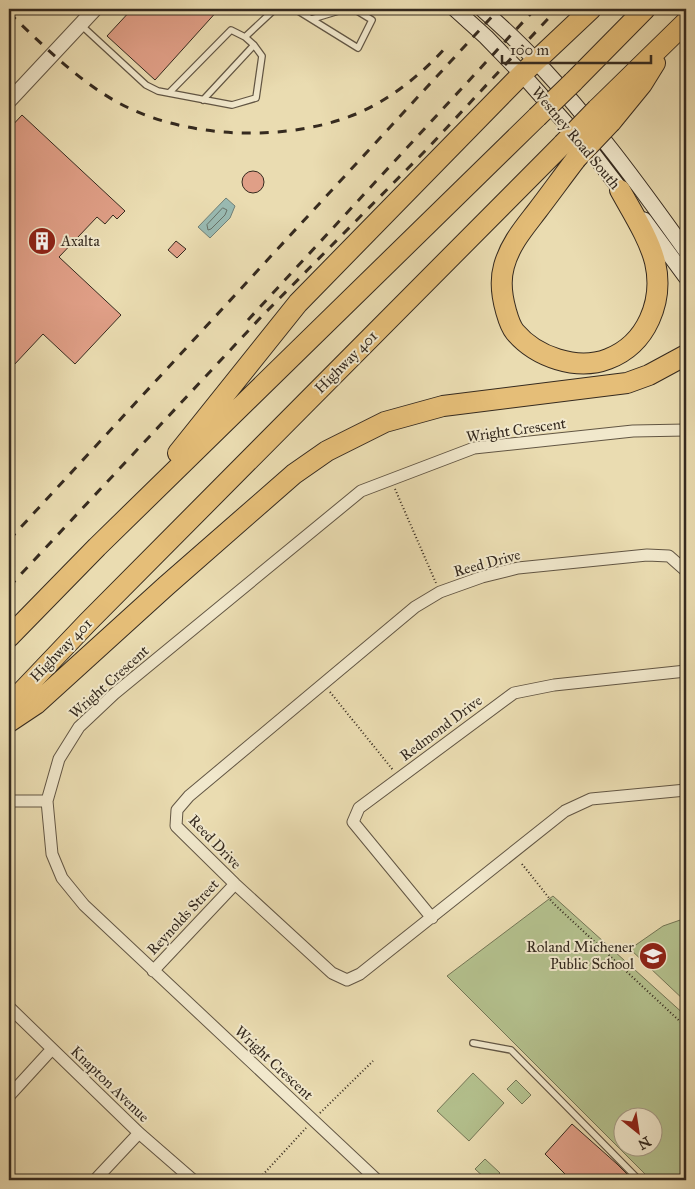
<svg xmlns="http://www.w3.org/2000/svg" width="695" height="1189" font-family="'IM FELL Great Primer',serif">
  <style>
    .green { fill: #b4c18e; stroke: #747656; fill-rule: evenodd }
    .water { fill: #99bab2; stroke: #718077 }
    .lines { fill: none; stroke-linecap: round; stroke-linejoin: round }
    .shore { stroke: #677268; stroke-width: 1 }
    .building { fill: #e09f87; stroke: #352a1f }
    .service-casing { stroke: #625644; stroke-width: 8 }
    .minor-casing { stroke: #625644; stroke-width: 13 }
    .tertiary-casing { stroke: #625644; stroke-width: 16 }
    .secondary-casing { stroke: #352a1f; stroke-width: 17 }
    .motorway-casing { stroke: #352a1f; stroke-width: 22 }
    .path { stroke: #352a1f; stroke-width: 2; stroke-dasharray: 1 2.5; stroke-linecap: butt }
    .service { stroke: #f1e8cc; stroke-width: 5.5 }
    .minor { stroke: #f1e8cc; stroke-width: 11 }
    .tertiary { stroke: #f1e8cc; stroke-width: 14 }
    .secondary { stroke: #f1e8cc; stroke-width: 15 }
    .motorway { stroke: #e5be78; stroke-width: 20 }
    .rail { stroke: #352a1f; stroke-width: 3; stroke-dasharray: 9 9; stroke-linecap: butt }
    .motorway-bridge-casing { stroke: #352a1f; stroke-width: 22; stroke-linecap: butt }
    .motorway-bridge { stroke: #e5be78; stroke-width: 20 }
    .labels { text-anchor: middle; stroke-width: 4; stroke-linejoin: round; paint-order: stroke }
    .street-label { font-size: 15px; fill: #352a1f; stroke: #f1e8cc }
    .poi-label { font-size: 15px; fill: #352a1f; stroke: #f1e8cc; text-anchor: start }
  </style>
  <rect width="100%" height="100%" fill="#eadcb1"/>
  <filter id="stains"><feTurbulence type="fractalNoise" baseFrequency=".004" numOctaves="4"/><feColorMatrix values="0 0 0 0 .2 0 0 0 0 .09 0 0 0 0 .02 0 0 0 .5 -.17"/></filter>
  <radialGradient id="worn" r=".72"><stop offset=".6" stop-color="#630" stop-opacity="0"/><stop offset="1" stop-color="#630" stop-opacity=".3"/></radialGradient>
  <!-- green -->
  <path class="green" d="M553 896 686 1016V1180H651L447 976ZM652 1116V1146H622V1116Z
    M686 918V1002L630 949 663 926Z
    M473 1073 504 1103 469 1141 437 1111Z
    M516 1080 531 1095 522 1104 507 1089Z
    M485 1159 500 1173 493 1180H487L475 1169Z"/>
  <!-- water -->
  <path class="water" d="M226 198 235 206 230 218 210 238 198 227Z"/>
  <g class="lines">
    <!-- shore -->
    <path class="shore" d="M223 208 227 210 225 215 211 229 208 230 207 225Z"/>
  </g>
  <!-- building -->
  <path class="building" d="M132 9H219L155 80 107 36Z
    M22 115 125 211 117 219 113 215 105 224 97 217 59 257 121 315 75 364 43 334 13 366 9 362V129Z
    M242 182a11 11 0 1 1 22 0a11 11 0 1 1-22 0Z
    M176 241 186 249 177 258 168 250Z
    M572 1124 617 1164 629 1176 624 1180H560L566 1175 545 1154Z"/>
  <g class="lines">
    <defs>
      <path id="service" d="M295 9 358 48 372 20 354 9
        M312 19 345 9
        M81 25 146 85 158 91 232 105 256 98 262 56 254 45 245 37 275 9
        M169 93 231 30 245 37
        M203 100 254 45
        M473 1043 511 1050 639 1180"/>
      <path id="minor" d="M686 571 669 556 647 555 518 568 482 577 440 592 415 607 189 796 177 810 176 826 235 884 332 973 347 980 360 974 565 811 591 799 686 790
        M9 804 13 801H47
        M432 918 353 822 359 808 514 693 554 685 686 671
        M153 971 235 884
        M9 1007 139 1133 193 1180
        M9 1096 52 1049
        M95 1180 139 1133
        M377 1180 84 905 62 878 52 854 47 801 59 759 79 727 114 694 361 491 474 448 633 431 686 430"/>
      <path id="tertiary" d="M9 101 95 9"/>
      <path id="secondary" d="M455 9 486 37 522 74 594 155 627 198
        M482 9C501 26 520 43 537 62 592 121 639 185 686 251
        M644 220 686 277"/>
      <path id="motorway" d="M573 82 645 9
        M597 109 686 22
        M611 122 642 84 655 63
        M576 159C563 176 550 194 537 211 524 228 510 244 504 266 500 280 502 297 506 311 508 318 510 326 515 332 536 357 577 371 608 359 647 344 664 301 655 262 649 238 632 212 620 190
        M178 453 298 303 522 74 591 9
        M9 637 97 547 537 117
        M9 705 88 622 563 144
        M9 722 36 704 166 586 294 474 327 451 385 422 443 406 627 383 649 375 686 355"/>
    </defs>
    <!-- service casing -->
    <use href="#service" class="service-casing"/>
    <!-- minor casing -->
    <use href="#minor" class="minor-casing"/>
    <!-- tertiary casing -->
    <use href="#tertiary" class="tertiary-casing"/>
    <!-- secondary casing -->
    <use href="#secondary" class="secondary-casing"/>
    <!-- motorway casing -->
    <use href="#motorway" class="motorway-casing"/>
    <!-- path -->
    <path class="path" d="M395 489 436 583
      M330 692 393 770
      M522 864 553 903 686 1027
      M320 1113 373 1061
      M686 1158V1160
      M258 1180 306 1128"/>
    <!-- service -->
    <use href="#service" class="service"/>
    <!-- minor -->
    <use href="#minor" class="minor"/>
    <!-- tertiary -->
    <use href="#tertiary" class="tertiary"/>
    <!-- secondary -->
    <use href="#secondary" class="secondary"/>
    <!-- motorway -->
    <use href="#motorway" class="motorway"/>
    <!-- rail -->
    <path class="rail" d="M9 13C43 45 76 79 117 102 184 139 285 143 356 114 390 100 422 74 446 47
      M248 320 535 9
      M9 540 499 9
      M9 587 262 316 427 149 557 9"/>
    <defs>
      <path id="motorway-bridge" d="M537 117 573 82
        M563 144 597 109
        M576 159 611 122"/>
    </defs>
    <!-- motorway-bridge casing -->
    <use href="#motorway-bridge" class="motorway-bridge-casing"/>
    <!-- motorway-bridge -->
    <use href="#motorway-bridge" class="motorway-bridge"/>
  </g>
  <!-- icons -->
  <defs>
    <symbol id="building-disc" viewBox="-11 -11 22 22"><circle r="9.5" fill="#8f2418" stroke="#f1e8cc"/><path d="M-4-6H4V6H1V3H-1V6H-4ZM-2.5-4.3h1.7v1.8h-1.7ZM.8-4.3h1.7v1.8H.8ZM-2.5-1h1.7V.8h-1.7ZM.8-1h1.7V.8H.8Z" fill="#fff"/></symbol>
    <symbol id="school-disc" viewBox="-11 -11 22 22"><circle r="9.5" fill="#8f2418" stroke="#f1e8cc"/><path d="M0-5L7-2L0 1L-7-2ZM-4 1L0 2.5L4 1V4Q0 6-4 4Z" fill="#fff"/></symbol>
  </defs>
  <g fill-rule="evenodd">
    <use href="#building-disc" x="26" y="225" width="32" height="32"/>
    <use href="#school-disc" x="637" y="940" width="32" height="32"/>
  </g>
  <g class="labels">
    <!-- street labels -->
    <g class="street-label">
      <text transform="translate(576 138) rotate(50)" y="5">Westney Road South</text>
      <text transform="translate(346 362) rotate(-45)" y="5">Highway 401</text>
      <text transform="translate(516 430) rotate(-8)" y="5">Wright Crescent</text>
      <text transform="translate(487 563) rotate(-15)" y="5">Reed Drive</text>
      <text transform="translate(61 650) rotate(-46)" y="5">Highway 401</text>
      <text transform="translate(109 682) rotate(-42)" y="5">Wright Crescent</text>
      <text transform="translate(441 728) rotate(-37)" y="5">Redmond Drive</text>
      <text transform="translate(215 842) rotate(46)" y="5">Reed Drive</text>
      <text transform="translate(183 917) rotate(-47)" y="5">Reynolds Street</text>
      <text transform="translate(274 1063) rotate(43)" y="5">Wright Crescent</text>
      <text transform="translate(110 1084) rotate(44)" y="5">Knapton Avenue</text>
    </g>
    <!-- poi labels -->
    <g class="poi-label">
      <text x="61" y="246">Axalta</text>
      <text x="634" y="952" text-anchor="end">Roland Michener<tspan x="634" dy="17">Public School</tspan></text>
    </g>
  </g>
  <!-- margin -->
  <rect width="695" height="1189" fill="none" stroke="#eadcb1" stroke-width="30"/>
  <rect x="10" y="10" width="675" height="1169" fill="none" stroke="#352a1f" stroke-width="2.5"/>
  <rect x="15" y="15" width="665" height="1159" fill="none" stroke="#352a1f"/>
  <!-- north arrow -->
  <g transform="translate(638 1132) rotate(150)"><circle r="24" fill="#f1e8cc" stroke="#a69c87"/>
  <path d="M0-4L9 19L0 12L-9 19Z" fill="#8f2418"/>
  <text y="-8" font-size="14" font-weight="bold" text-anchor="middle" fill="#352a1f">N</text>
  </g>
  <!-- scale -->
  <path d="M502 55v8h149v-8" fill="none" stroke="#352a1f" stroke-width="2.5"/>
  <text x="510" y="55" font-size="15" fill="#352a1f" stroke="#f1e8cc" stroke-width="4" paint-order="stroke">100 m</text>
  <rect width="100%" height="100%" filter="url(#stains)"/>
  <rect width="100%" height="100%" fill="url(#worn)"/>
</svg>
